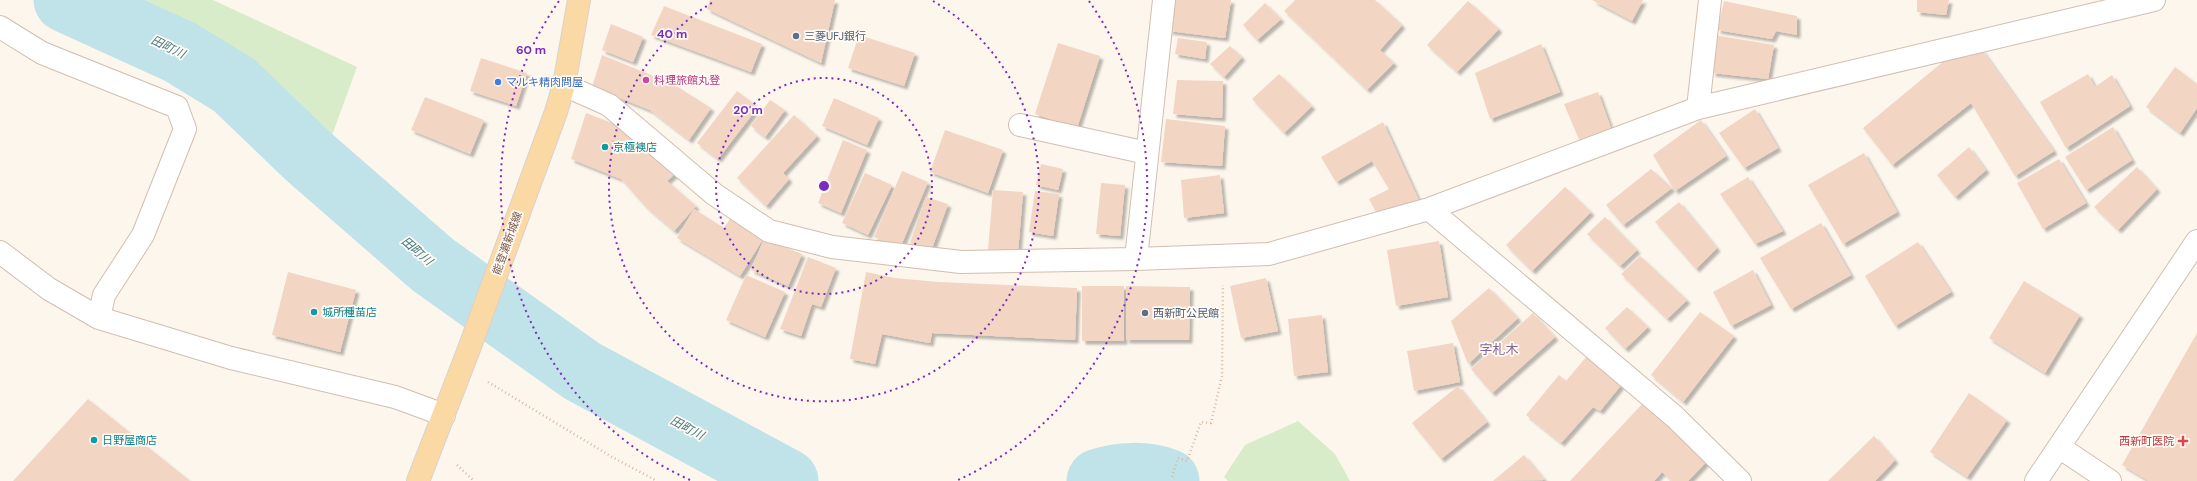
<svg xmlns="http://www.w3.org/2000/svg" width="2197" height="481" font-family="'DM Sans','Noto Sans JP',sans-serif">
  <style>
    .green { fill: #d8ecc9 }
    .lines { fill: none; stroke-linecap: round; stroke-linejoin: round }
    .river { stroke: #bfe3e8; stroke-width: 65 }
    .building { fill: #f3d5c3; filter: url(#shadow) }
    .minor-casing { stroke: #d1beb0; stroke-width: 24 }
    .major-casing { stroke: #dad1cd; stroke-width: 24 }
    .path { stroke: #d9b8a5; stroke-width: 2.5; stroke-dasharray: 1 3; stroke-linecap: butt }
    .minor { stroke: #fff; stroke-width: 22 }
    .major { stroke: #fbd9a5; stroke-width: 22 }
    .ring { fill: none; stroke: #7b2cbf; stroke-width: 2; stroke-dasharray: 2 4 }
    .service-dot { fill: #5c6f8a; stroke: #fffaf3; stroke-width: 1.5 }
    .hotel-dot { fill: #d1479c; stroke: #fffaf3; stroke-width: 1.5 }
    .shop-dot { fill: #3f7fe0; stroke: #fffaf3; stroke-width: 1.5 }
    .culture-dot { fill: #0f9aa8; stroke: #fffaf3; stroke-width: 1.5 }
    .health-dot { fill: #e0444e; stroke: #fffaf3; stroke-width: 1.5 }
    .labels { text-anchor: middle; stroke-width: 3.5; stroke-linejoin: round; paint-order: stroke }
    .service-label { font-size: 11px; fill: #4e5e75; stroke: #fffaf3; text-anchor: start }
    .hotel-label { font-size: 11px; fill: #b23c85; stroke: #fffaf3; text-anchor: start }
    .shop-label { font-size: 11px; fill: #366cbe; stroke: #fffaf3; text-anchor: start }
    .culture-label { font-size: 11px; fill: #0d838f; stroke: #fffaf3; text-anchor: start }
    .street-label { font-size: 11px; fill: #7a5c4d; stroke: #fffaf3 }
    .health-label { font-size: 11px; fill: #be3a42; stroke: #fffaf3; text-anchor: end }
    .water-label { font-size: 12px; font-style: italic; fill: #437c86; stroke: #fffaf3 }
    .quarter-label { font-size: 13px; fill: #846695; stroke: #fffaf3 }
    .centre { fill: #7b2cbf; stroke: #fffaf3; stroke-width: 2 }
    .ring-label { font-size: 12px; text-anchor: middle; font-weight: bold; fill: #7b2cbf; stroke: #fffaf3; stroke-width: 3.5; stroke-linejoin: round; paint-order: stroke }
  </style>
  <defs>
    <filter id="shadow"><feDropShadow dx="3.5" dy="3.5" stdDeviation="1" flood-color="#0004"/></filter>
  </defs>
  <rect width="100%" height="100%" fill="#fdf6ec"/>
  <!-- green -->
  <path class="green" d="M100 0H213L357 67 330 141 220 52Z
    M1298 421 1335 454 1350 481H1228L1224 477 1245 445Z"/>
  <g class="lines">
    <!-- river -->
    <path class="river" d="M66 0 180 52 234 85 309 157 433 265 582 371 786 481
      M1099 481C1119 474 1146 473 1167 481"/>
  </g>
  <!-- building -->
  <path class="building" d="M710 0H835L821 63 707 9Z
    M1173 0H1231L1225 38 1169 31Z
    M1295 0H1375L1402 25 1380 50 1394 63 1367 90 1284 11Z
    M1592 0H1643L1632 21Z
    M1917 0H1949L1946 15 1917 12Z
    M1468 1 1499 29 1457 72 1427 45Z
    M1724 1 1797 16V35L1776 31 1772 39 1717 30Z
    M1265 3 1281 19 1257 40 1243 25Z
    M664 6 762 44 751 72 651 35Z
    M611 24 643 37 633 62 602 50Z
    M859 35 915 53 904 86 848 68Z
    M1714 35 1774 45 1768 79 1712 73Z
    M1178 38 1207 42 1205 59 1175 54Z
    M1058 43 1100 56 1077 128 1035 114Z
    M1541 44 1560 92 1490 119 1475 73Z
    M1230 46 1242 57 1224 77 1210 64Z
    M1982 50 2054 151 2015 176 1971 103 1892 165 1863 128 1945 60Z
    M602 55 673 84 711 108 689 140 650 110 592 87Z
    M481 58 527 73 516 106 470 91Z
    M2175 67 2197 84V108L2180 133 2146 107Z
    M1279 74 1312 106 1284 133 1252 99Z
    M2088 74 2095 87 2112 75 2130 106 2066 148 2040 102Z
    M1177 80 1223 81 1222 118 1173 114Z
    M737 91 758 107 718 159 697 143Z
    M1598 92 1612 131 1580 142 1564 104Z
    M425 97 484 120 470 154 411 130Z
    M834 98 879 118 867 145 822 126Z
    M770 100 785 110 765 137 751 126Z
    M1755 109 1778 148 1744 168 1719 133Z
    M586 113 641 134 679 170 667 181 696 206 674 231 645 206 621 179 571 159Z
    M794 115 817 136 783 173 789 179 766 206 737 178Z
    M1166 119 1225 126 1222 166 1161 162Z
    M1701 120 1726 156 1675 191 1653 155Z
    M1383 122 1420 203 1376 212 1369 199 1389 189 1372 161 1336 182 1321 157Z
    M2113 127 2132 160 2086 190 2065 157Z
    M945 130 1003 150 988 193 930 172Z
    M843 140 867 150 841 213 818 203Z
    M1969 147 1986 170 1955 197 1937 175Z
    M1864 153 1897 212 1843 244 1808 185Z
    M2059 159 2086 203 2043 229 2017 183Z
    M1041 164 1063 169 1058 190 1036 185Z
    M2137 167 2157 189 2118 230 2094 207Z
    M1651 169 1672 188 1623 225 1606 205Z
    M902 171 928 182 900 248 874 237Z
    M865 173 892 185 868 235 842 223Z
    M1220 175 1224 213 1184 218 1181 180Z
    M1748 177 1783 231 1755 244 1720 194Z
    M1101 183 1125 185 1120 236 1096 234Z
    M1565 187 1591 212 1532 271 1506 245Z
    M993 190 1023 192 1018 252 988 250Z
    M1035 191 1059 194 1053 236 1029 232Z
    M926 197 948 204 931 251 910 243Z
    M1679 202 1717 248 1696 269 1655 222Z
    M694 209 724 228 730 219 763 239 740 276 677 238Z
    M1605 217 1637 250 1620 266 1587 234Z
    M1821 223 1851 275 1791 309 1760 258Z
    M764 239 802 254 788 286 751 270Z
    M1439 241 1448 297 1396 306 1387 250Z
    M1918 242 1951 292 1895 326 1865 276Z
    M1640 256 1687 300 1667 319 1621 274Z
    M808 257 836 268 821 307 812 304 801 336 780 329Z
    M1753 270 1771 305 1731 326 1713 292Z
    M288 272 356 290 340 352 272 335Z
    M866 272 894 278 939 282 1077 288 1075 340 932 333 930 343 882 334 875 364 850 359Z
    M746 275 785 292 765 337 726 320Z
    M1266 278 1278 331 1241 338 1230 286Z
    M2024 281 2080 315 2045 373 1989 338Z
    M1082 286H1124V341H1082Z
    M1126 286 1190 287 1189 340H1126Z
    M1489 288 1518 318 1468 364 1451 321Z
    M1627 307 1648 327 1625 349 1605 328Z
    M1700 312 1734 336 1683 402 1651 375Z
    M1533 313 1555 337 1492 393 1471 369Z
    M1322 315 1328 372 1294 376 1288 319Z
    M2197 333V481H2149L2122 465Z
    M1453 343 1460 382 1414 391 1407 351Z
    M1587 356 1622 384 1600 411 1593 407 1561 443 1526 415 1559 375 1566 381Z
    M1458 386 1487 422 1441 459 1412 423Z
    M1969 393 2007 420 1967 477 1930 452Z
    M88 399 190 481H13Z
    M1645 401 1708 460 1688 481H1672L1662 472 1654 481H1570Z
    M1874 436 1895 460 1875 481H1828Z
    M1524 455 1545 480 1493 481Z"/>
  <g class="lines">
    <defs>
      <path id="minor" d="M0 27 42 53 177 107 185 129 143 235 104 295 99 318
        M564 85 609 105 714 194 769 231 832 247 961 262 1136 259 1269 254 1429 209 1675 417 1740 481
        M1698 108 1710 0
        M1020 125 1147 153
        M1429 209 1698 108 2154 0
        M0 252 49 289 99 318 231 358 395 397 444 415
        M1136 259 1164 0
        M2059 447 2110 481
        M2036 481 2197 241"/>
      <path id="major" d="M418 481 469 349 556 112 564 85 579 0"/>
    </defs>
    <!-- minor casing -->
    <use href="#minor" class="minor-casing"/>
    <!-- major casing -->
    <use href="#major" class="major-casing"/>
    <!-- path -->
    <path class="path" d="M488 382 612 457 657 481
      M457 465 474 481
      M1172 477 1178 458 1187 461 1201 422 1211 423 1222 376 1223 285"/>
    <!-- minor -->
    <use href="#minor" class="minor"/>
    <!-- major -->
    <use href="#major" class="major"/>
  </g>
  <!-- distance rings -->
  <g class="ring">
    <circle cx="824" cy="186" r="108"/>
    <path d="M933 1A215 215 0 1 1 715 1"/>
    <path d="M690 480A323 323 0 0 1 559 1M1089 1A323 323 0 0 1 958 480"/>
  </g>
  <!-- markers -->
  <g class="service-dot">
    <circle cx="796" cy="36" r="4"/>
    <circle cx="1145" cy="313" r="4"/>
  </g>
  <circle class="hotel-dot" cx="646" cy="80" r="4"/>
  <circle class="shop-dot" cx="498" cy="82" r="4"/>
  <g class="culture-dot">
    <circle cx="605" cy="147" r="4"/>
    <circle cx="314" cy="312" r="4"/>
    <circle cx="94" cy="440" r="4"/>
  </g>
  <path class="health-dot" d="M2181 435h4v4h4v4h-4v4h-4v-4h-4v-4h4z"/>
  <g class="labels">
    <!-- service labels -->
    <g class="service-label">
      <text x="804" y="40">三菱UFJ銀行</text>
      <text x="1153" y="317">西新町公民館</text>
    </g>
    <!-- hotel labels -->
    <g class="hotel-label">
      <text x="654" y="84">料理旅館丸登</text>
    </g>
    <!-- shop labels -->
    <g class="shop-label">
      <text x="506" y="86">マルキ精肉問屋</text>
    </g>
    <!-- culture labels -->
    <g class="culture-label">
      <text x="613" y="151">京極襖店</text>
      <text x="322" y="316">城所種苗店</text>
      <text x="102" y="444">日野屋商店</text>
    </g>
    <!-- street labels -->
    <g class="street-label">
      <text transform="translate(507 243) rotate(-70)" y="4">能登瀬新城線</text>
    </g>
    <!-- health labels -->
    <g class="health-label">
      <text x="2174" y="445">西新町医院</text>
    </g>
    <!-- water labels -->
    <g class="water-label">
      <text transform="translate(168 47) rotate(26)" y="4">田町川</text>
      <text transform="translate(417 251) rotate(41)" y="4">田町川</text>
      <text transform="translate(687 428) rotate(28)" y="4">田町川</text>
    </g>
    <!-- quarter labels -->
    <g class="quarter-label">
      <text x="1499" y="354">字札木</text>
    </g>
  </g>
  <circle cx="824" cy="186" r="6" class="centre"/>
  <g class="ring-label">
    <text x="672" y="38">40 m</text>
    <text x="531" y="54">60 m</text>
    <text x="748" y="114">20 m</text>
  </g>
</svg>
